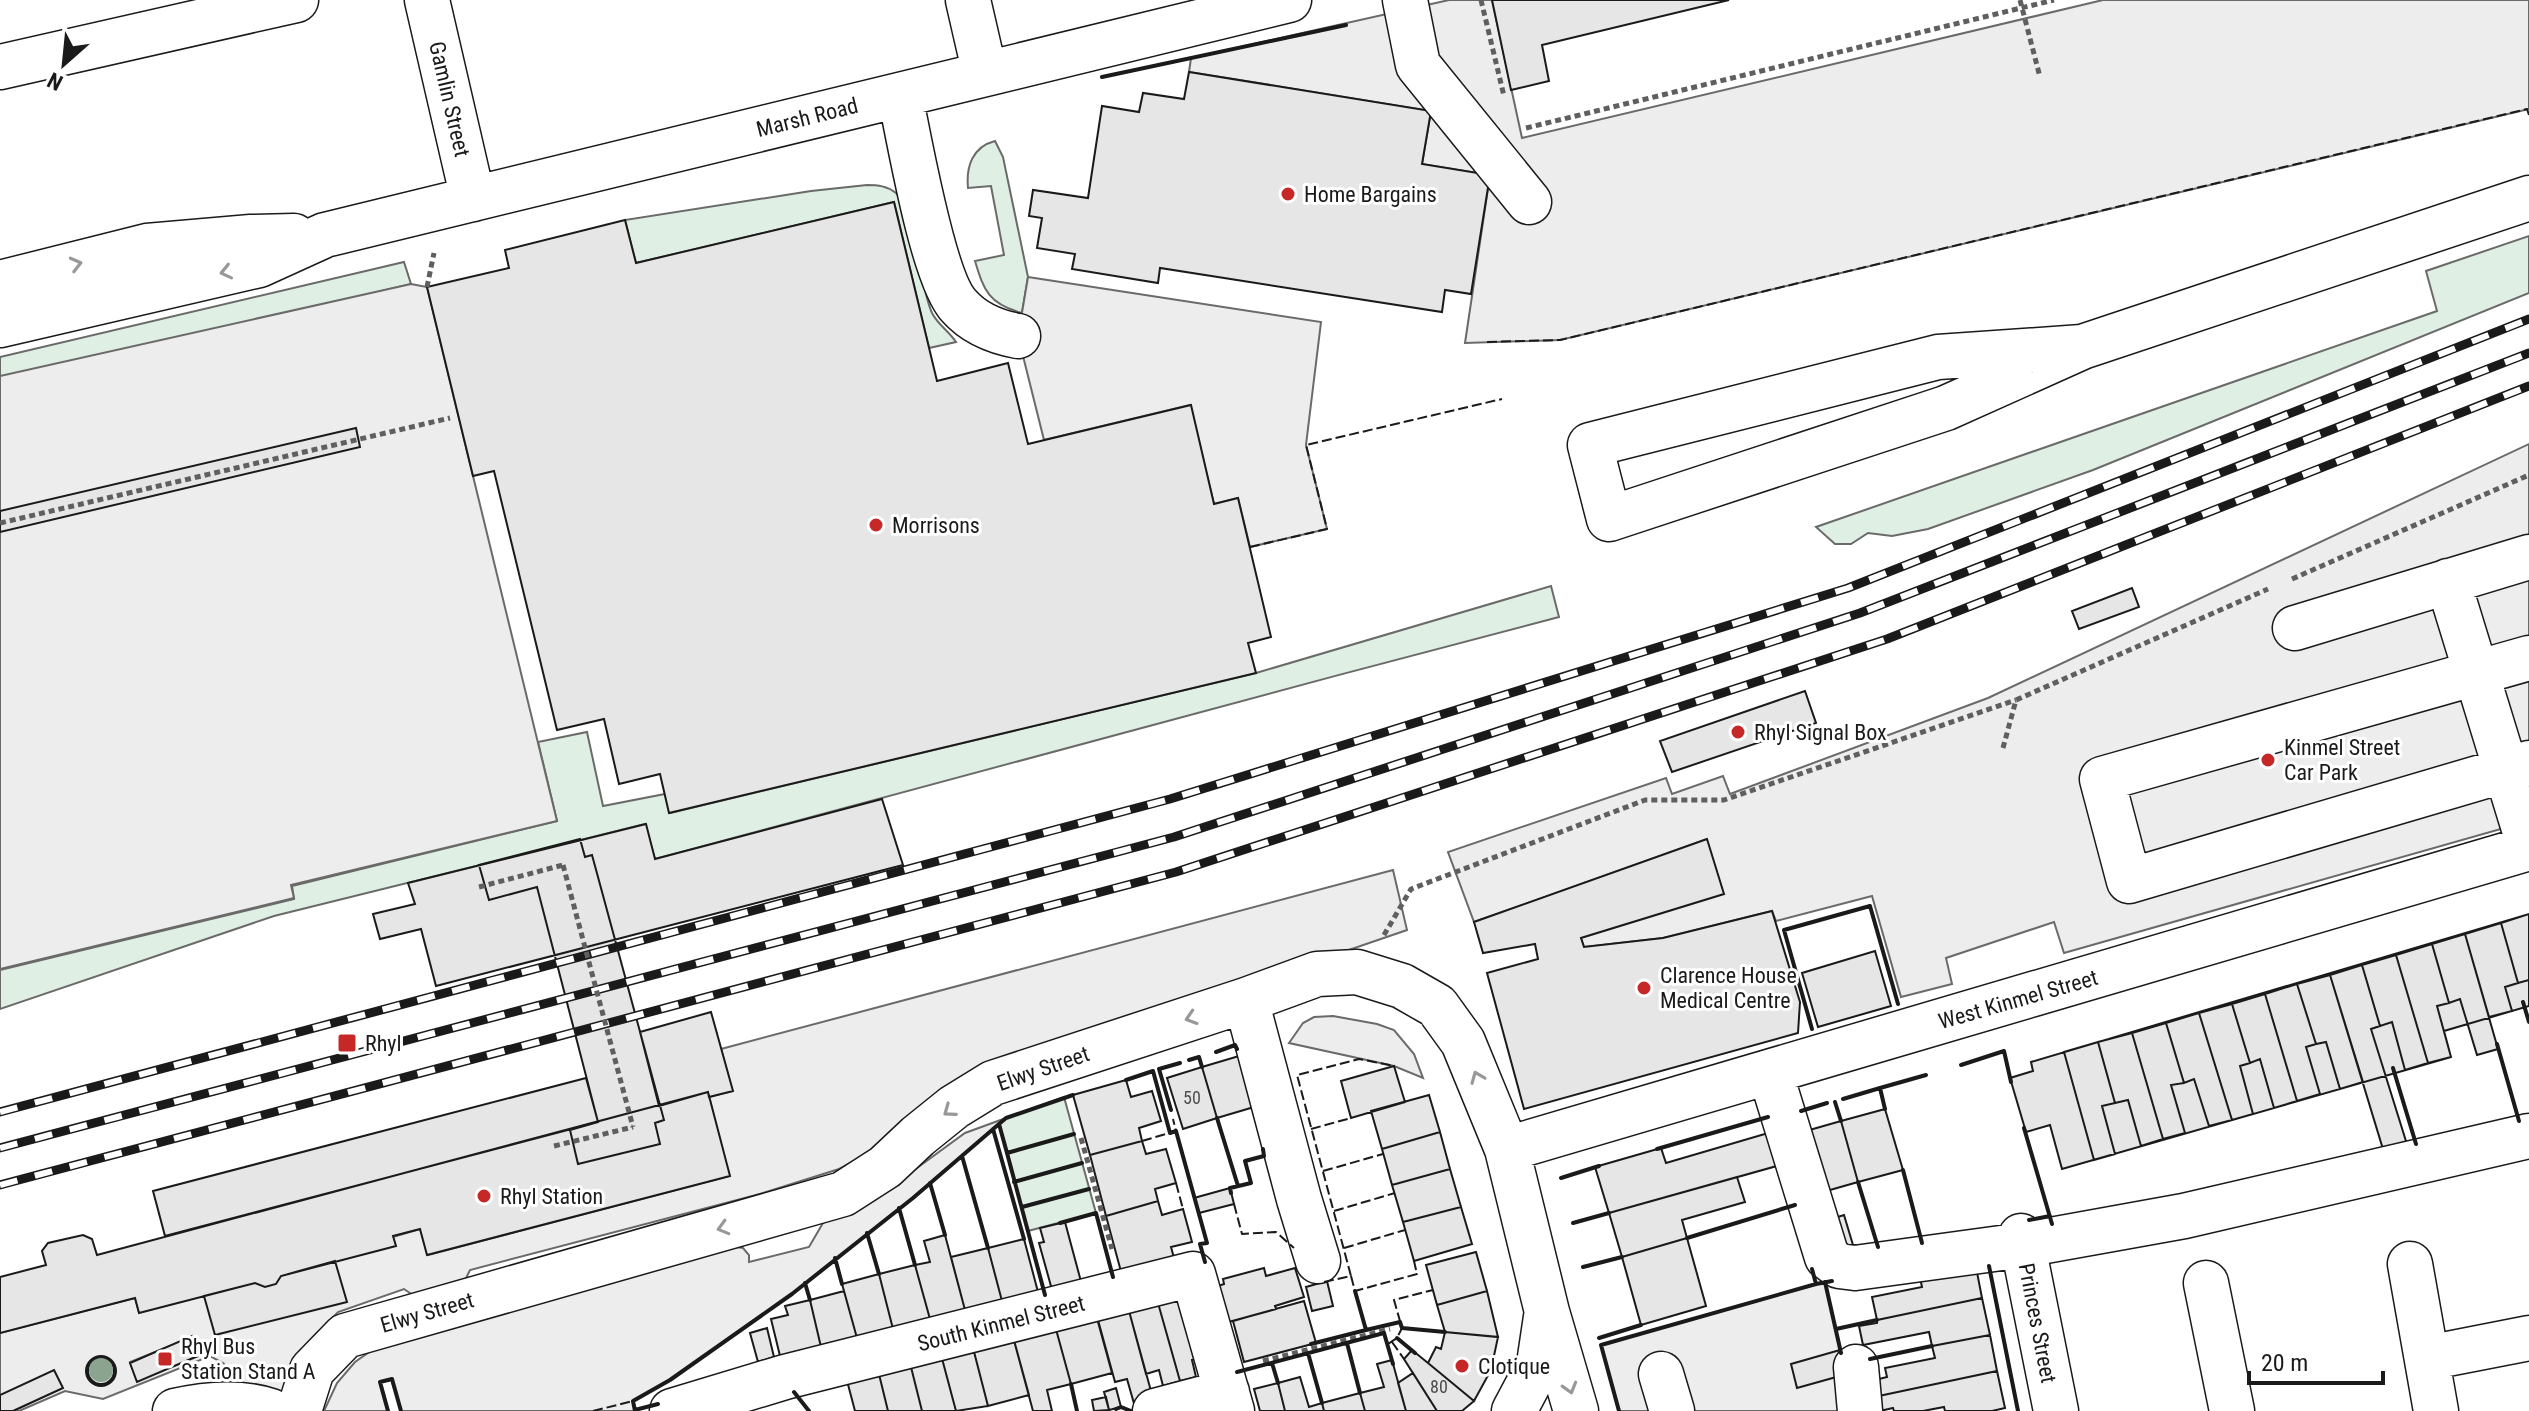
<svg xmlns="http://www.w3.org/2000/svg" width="2529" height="1411" font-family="'Roboto Condensed',sans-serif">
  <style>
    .green { fill: #e0efe3; stroke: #6a6a6a; stroke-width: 2 }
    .parking { fill: #ededed; stroke: #6a6a6a; stroke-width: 2; fill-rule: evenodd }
    .building { fill: #e6e6e6; stroke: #1a1a1a; stroke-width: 2 }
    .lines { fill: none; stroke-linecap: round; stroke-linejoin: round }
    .minor-casing { stroke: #1a1a1a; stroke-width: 47 }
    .path { stroke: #5f5f5f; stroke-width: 5; stroke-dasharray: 6 4; stroke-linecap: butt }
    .minor { stroke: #fff; stroke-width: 44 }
    .rail-casing { stroke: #1a1a1a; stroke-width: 9 }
    .rail { stroke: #fff; stroke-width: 6; stroke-dasharray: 18; stroke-linecap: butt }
    .path-bridge { stroke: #5f5f5f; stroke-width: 5; stroke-dasharray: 6 4; stroke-linecap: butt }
    .fence { stroke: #1a1a1a; stroke-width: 2; stroke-dasharray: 10 4; stroke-linecap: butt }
    .wall { stroke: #1a1a1a; stroke-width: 4 }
    .tree { fill: #8aa48f }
    .oneway { stroke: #989898 }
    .poi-dot { fill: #c62828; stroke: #fff; stroke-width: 3 }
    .labels { text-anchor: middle; stroke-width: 6; stroke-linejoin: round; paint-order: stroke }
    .number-label { font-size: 18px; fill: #4d4d4d }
    .street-label { font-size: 22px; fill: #1a1a1a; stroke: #fff }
    .poi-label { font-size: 22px; fill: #1a1a1a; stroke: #fff; text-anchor: start }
  </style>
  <rect width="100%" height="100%" fill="#fff"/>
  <!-- green -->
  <path class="green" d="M995 141 1003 157 1028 277 1022 313C989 304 984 291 975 261L1004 255 991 186 968 188C966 167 972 147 995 141Z
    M867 185C878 185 887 186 896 193 915 210 919 285 932 313 938 325 949 331 956 342L929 348 894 202 636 263 625 220 811 191Z
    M2529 236V293L2093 470 1928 529 1892 536 1868 533 1851 544H1835L1816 527 2437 311 2426 271Z
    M404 262 411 284 0 382V357Z
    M1551 586 1559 617C1257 695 957 780 655 859L645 824 274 916 0 1009V970L294 899 292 886 557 821 538 742 587 732 603 806 665 794 670 813 1256 673Z
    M1064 1097 1096 1213 1028 1231 999 1124 1006 1118Z"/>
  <!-- parking -->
  <path class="parking" d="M1449 0H1492L1522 138 2103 0H2529V109L1560 340 1465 343 1490 175 1422 164 1431 111 1189 72 1191 58Z
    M1028 277 1321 322 1306 445 1327 529 1250 547 1238 498 1214 504 1190 405 1044 440 1018 336Z
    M411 284 427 287 557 821 291 885 294 898 0 969V376Z
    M2529 444V821L2064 953 2054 922 1946 958 1952 984 1901 997 1872 896 1776 921 1772 911 1663 938 1584 947 1581 938 1707 839 1474 922 1448 852 1666 778 1672 794 1723 776 1730 794 1988 698Z
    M1393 870 1407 930 958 1084 879 1148 839 1169 760 1194 470 1270 458 1295 426 1304 404 1289 338 1312 312 1338 282 1396 245 1385 223 1363 210 1356 103 1399 65 1391 19 1411H13L62 1388 0 1395V1333L135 1298 139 1312 420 1229 428 1255 729 1176 709 1097 732 1091 721 1049ZM192 1337 199 1356 137 1381 130 1362Z
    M1333 1016 1377 1024 1394 1030 1414 1054 1423 1078 1394 1066 1289 1043 1303 1023 1314 1017Z
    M1006 1118 913 1198 792 1294 670 1380 633 1401 635 1411H401L391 1379 380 1382 388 1411H324L337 1383 355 1362 378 1346 736 1247 743 1248 749 1255V1262L809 1247 823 1223 835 1213 891 1187 965 1133Z
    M1825 1282 1855 1411H1619L1601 1345Z"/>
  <!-- building -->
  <path class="building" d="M1492 0H1729L1542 45 1549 81 1511 90Z
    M1189 72 1431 111 1422 164 1490 175 1471 294 1445 290 1442 312 1160 268 1158 283 1072 269 1075 254 1037 248 1042 218 1029 216 1033 190 1088 198 1102 106 1139 112 1143 93 1184 99Z
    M894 202 937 381 1008 363 1028 444 1191 405 1214 504 1238 498 1271 637 1248 643 1256 673 669 813 660 774 619 784 604 719 557 730 494 471 473 476 427 287 509 268 505 250 625 220 636 263Z
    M356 428 360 447 0 532V511Z
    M2132 588 2139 607 2079 629 2072 611Z
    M1805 691 1816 723 1672 772 1660 741Z
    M882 799 903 865 436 986 421 929 380 939 373 914 415 904 408 883 646 824 655 859Z
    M580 839 585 857 592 855 664 1120 655 1123 660 1144 578 1164 570 1130 598 1122 537 887 489 900 479 865Z
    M1707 839 1724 894 1581 938 1584 947 1663 938 1772 911 1800 1002 1798 1033 1524 1109 1487 973 1538 959 1535 944 1483 953 1474 922Z
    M2529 914V1006L2444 1031 2451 1057 2062 1169 2050 1125 2026 1132 2010 1078 2033 1071 2031 1062Z
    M2529 914V980L2518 983 2501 923Z
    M2501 923 2518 983 2505 987 2512 1011 2489 1017 2465 934Z
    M2465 934 2498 1049 2477 1055 2460 999 2449 1003 2432 944Z
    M2432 944 2449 1003 2437 1006 2451 1057 2428 1063 2396 955Z
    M1875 951 1891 1006 1818 1027 1802 973Z
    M2396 955 2428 1063 2405 1070 2392 1022 2380 1026 2362 965Z
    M2362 965 2380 1026 2371 1029 2410 1154 2386 1159 2330 975Z
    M2330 975 2363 1082 2340 1089 2326 1042 2316 1044 2297 984Z
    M2297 984 2316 1044 2306 1047 2320 1094 2297 1101 2265 994Z
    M2265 994 2297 1101 2274 1108 2260 1059 2250 1063 2232 1004Z
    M2232 1004 2250 1063 2240 1066 2253 1114 2232 1120 2199 1013Z
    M711 1012 733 1091 709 1097 708 1092 659 1106 640 1032Z
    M2199 1013 2232 1120 2209 1126 2194 1079 2184 1083 2166 1023Z
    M2166 1023 2184 1083 2171 1085 2185 1133 2163 1139 2132 1033Z
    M2132 1033 2163 1139 2141 1146 2128 1100 2115 1103 2098 1042Z
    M2098 1042 2115 1103 2102 1106 2115 1154 2094 1160 2064 1052Z
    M1239 1056 1254 1107 1217 1118 1202 1067Z
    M1394 1066 1405 1102 1351 1118 1341 1081Z
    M1202 1067 1217 1118 1183 1129 1167 1078Z
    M586 1078 598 1122 165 1236 153 1191Z
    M1126 1080 1131 1097 1152 1091 1161 1121 1139 1128 1142 1141 1090 1155 1073 1095Z
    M708 1092 730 1176 427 1255 420 1229 393 1236 396 1246 281 1276 276 1284 265 1287 255 1283 139 1313 135 1298 0 1333V1277L46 1265 42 1251 48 1243 83 1235 92 1239 97 1255Z
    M1429 1095 1440 1132 1382 1149 1371 1111Z
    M1885 1109 1903 1170 1858 1182 1841 1121Z
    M1841 1121 1858 1182 1816 1194 1799 1133Z
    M1775 1131 1784 1164 1609 1213 1595 1167 1661 1148 1666 1163Z
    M1440 1132 1450 1169 1392 1185 1382 1149Z
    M1142 1141 1146 1154 1166 1149 1176 1183 1155 1189 1158 1201 1106 1216 1090 1155Z
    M1450 1169 1461 1207 1403 1222 1392 1185Z
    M1737 1177 1745 1202 1682 1220 1687 1238 1622 1257 1609 1213Z
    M1230 1188 1234 1204 1199 1213 1194 1198Z
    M1158 1201 1162 1215 1183 1209 1192 1242 1171 1247 1176 1265 1123 1279 1106 1216Z
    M1461 1207 1472 1244 1414 1261 1403 1222Z
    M1844 1215 1853 1245 1834 1250 1825 1221Z
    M1065 1222 1083 1289 1054 1297 1039 1243 1044 1242 1040 1228Z
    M945 1235 965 1310 930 1319 915 1265 930 1262 924 1241Z
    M1687 1238 1706 1306 1641 1325 1622 1257Z
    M1024 1239 1038 1292 1002 1301 988 1248Z
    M988 1248 1002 1301 965 1310 951 1257Z
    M1476 1252 1487 1291 1437 1305 1426 1265Z
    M335 1261 347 1302 215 1335 204 1296 255 1283 265 1287 276 1284 281 1276Z
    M1975 1262 1982 1298 1877 1320 1872 1297 1922 1287 1919 1273Z
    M915 1265 930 1319 893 1329 879 1274Z
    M1264 1268 1266 1276 1295 1268 1304 1297 1275 1306 1276 1309 1225 1323 1215 1287 1224 1284 1223 1279Z
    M879 1274 893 1329 857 1338 842 1284Z
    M1327 1281 1333 1306 1312 1311 1306 1287Z
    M844 1291 857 1338 821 1347 810 1300Z
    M1487 1291 1498 1337 1445 1332 1437 1305Z
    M1189 1294 1207 1356 1192 1360 1196 1377 1180 1381 1158 1303Z
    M1982 1298 1990 1335 1932 1346 1929 1332 1863 1345 1859 1326 1877 1323V1320Z
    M810 1300 821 1347 780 1356 771 1319 788 1315 785 1306Z
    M1304 1301 1316 1343 1244 1362 1233 1321Z
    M1158 1303 1180 1381 1163 1386 1159 1370 1146 1374 1129 1311Z
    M1095 1311 1112 1373 1071 1384 1054 1322Z
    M1129 1311 1154 1402 1135 1407 1127 1379 1115 1382 1098 1320Z
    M1054 1322 1071 1384 1047 1390 1052 1411H1033L1012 1333Z
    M767 1328 774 1357 758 1362 750 1333Z
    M1445 1332 1498 1337 1491 1370 1474 1401 1428 1363 1436 1347 1441 1349Z
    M1012 1333 1029 1395 988 1406 972 1344Z
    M1990 1335 1997 1371 1874 1397 1871 1381 1887 1377 1885 1368 1935 1358 1932 1346Z
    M192 1336 200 1355 137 1382 130 1363Z
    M972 1344 988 1406 956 1411 940 1351Z
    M1412 1350 1428 1363 1474 1401 1462 1411H1437L1404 1359Z
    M1840 1350 1847 1374 1797 1388 1791 1364Z
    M940 1351 956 1411H922L909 1359Z
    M909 1359 922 1411H888L877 1366Z
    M1392 1360 1406 1411H1365L1360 1393 1384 1387 1377 1364Z
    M877 1366 888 1411H855L845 1373Z
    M54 1370 63 1388 13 1411H0V1395Z
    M1997 1371 2005 1408 1992 1411H1945L1944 1407 1923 1411H1894L1893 1408 1880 1411 1874 1397Z
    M1413 1373 1437 1411H1406L1398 1383Z
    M1300 1377 1309 1407 1322 1403 1324 1411H1285L1278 1383Z
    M1278 1383 1285 1411H1260L1254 1389Z
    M1116 1388 1121 1407 1109 1410 1104 1392Z
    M1360 1393 1365 1411H1324L1322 1403Z
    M1106 1397 1109 1410 1094 1411 1092 1400Z"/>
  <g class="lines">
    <defs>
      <path id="minor" d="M427 0 473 199
        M968 0 985 74
        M1405 0 1418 65 1529 202
        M0 67 296 0
        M900 95C909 138 933 279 959 306 974 323 996 332 1018 336
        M0 283 147 246 251 237 294 236
        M0 325 259 265 325 235 1289 0
        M2082 347 1938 357 1590 445 1609 519 1946 408 2082 347 2529 198
        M2448 581 2529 845
        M2295 628 2529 557
        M2529 658 2102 779 2129 881 2529 763
        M1246 1000 1299 1199 1318 1261
        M1770 1072 1827 1257 1839 1266 1855 1268 2023 1245 2184 1216 2529 1136
        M1507 1149 2529 848
        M2021 1236 2056 1411
        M2410 1264 2436 1411
        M2206 1283 2232 1411
        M2427 1358 2529 1338
        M1856 1367 1860 1411
        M1661 1374 1672 1411
        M175 1411C205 1404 241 1401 271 1411
        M299 1411 312 1370 345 1336 843 1194 885 1167 918 1136 954 1107 993 1083 1246 1000 1317 974 1357 972 1402 986 1437 1006 1463 1042 1507 1149 1547 1312 1576 1411
        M672 1411 785 1377 1193 1274 1232 1411
        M1155 1411 1227 1392
        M1514 1411 1539 1364 1546 1317"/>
    </defs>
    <!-- minor casing -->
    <use href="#minor" class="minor-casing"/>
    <!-- path -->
    <path class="path" d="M1481 0 1504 96
      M2020 0 2040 77
      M1526 128 2054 0
      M427 287 434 253
      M0 523 450 418
      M2292 579 2529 475
      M2003 748 2016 700 2268 589
      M479 887 563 865
      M1384 935 1411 889 1645 800H1724L2016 700
      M1081 1138 1112 1249
      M554 1146 633 1127
      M1263 1361 1390 1329"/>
    <!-- minor -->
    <use href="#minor" class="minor"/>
    <defs>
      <path id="rail" d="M0 1112 1170 799 1848 588 2529 319
        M0 1148 1174 837 1860 613 2529 353
        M0 1185 1176 872 1887 639 2529 386"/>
    </defs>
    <!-- rail casing -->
    <use href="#rail" class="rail-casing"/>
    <!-- rail -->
    <use href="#rail" class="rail"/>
    <!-- path-bridge -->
    <path class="path-bridge" d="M563 865 633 1127"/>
    <!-- fence -->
    <path class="fence" d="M1487 342 1560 340 2527 109 2529 115
      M1250 547 1327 529 1306 445 1502 399
      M1311 1129 1351 1118
      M1142 1141 1176 1131 1173 1119
      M1323 1171 1383 1154
      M1176 1183 1183 1209
      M1234 1204 1242 1234 1276 1232 1294 1248
      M1334 1211 1395 1193
      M1344 1248 1405 1230
      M1351 1276 1355 1291 1417 1274 1414 1261
      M1324 1282 1351 1276 1297 1075 1359 1059 1394 1066
      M1392 1342 1404 1359
      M1388 1344 1397 1338 1402 1328 1394 1300 1433 1290
      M593 1411 633 1401"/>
    <!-- wall -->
    <path class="wall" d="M1102 77 1346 25
      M2523 1002 2529 1022
      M1812 1029 1784 930 1870 906 1898 1004
      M2497 1044 2519 1121
      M1216 1052 1235 1045 1237 1049
      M1189 1060 1199 1057 1202 1067
      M1961 1065 2004 1051 2011 1082
      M2393 1068 2416 1144
      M1126 1080 1153 1071 1170 1133 1176 1131 1207 1243 1200 1244 1205 1262
      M1880 1088 1926 1075
      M1843 1099 1880 1088 1885 1109
      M1835 1102 1841 1121
      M1171 1110 1159 1069 1180 1063
      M1801 1111 1827 1103
      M1217 1118 1238 1186
      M999 1124 1007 1153
      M2024 1128 2052 1224
      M993 1129 1024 1239
      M1657 1149 1768 1117
      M962 1156 988 1248
      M1903 1170 1922 1243
      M1561 1178 1599 1166
      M1014 1182 1082 1163
      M1858 1182 1878 1247
      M930 1183 945 1235
      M1231 1193 1230 1188 1251 1183 1245 1161 1264 1156 1263 1149
      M1022 1207 1089 1189
      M899 1208 915 1265
      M2029 1220 2050 1216
      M1060 1223 1096 1213 1113 1277
      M1573 1223 1609 1213
      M867 1233 879 1274
      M1687 1238 1795 1205
      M835 1258 842 1284
      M1989 1266 2018 1411
      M1583 1267 1622 1257
      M1812 1269 1816 1284 1832 1281
      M1825 1282 1841 1353
      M805 1283 810 1300
      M1045 1295 1007 1153 1074 1134
      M1836 1329 1877 1320
      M1366 1330 1400 1322 1402 1328 1445 1332
      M1397 1338 1415 1353
      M1599 1338 1641 1325
      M1347 1343 1360 1393
      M1311 1344 1366 1330 1355 1291
      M1308 1353 1322 1403
      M87 1371a14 14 0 1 1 28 0a14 14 0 1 1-28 0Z
      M1870 1359 1932 1346
      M1272 1363 1278 1383
      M1237 1372 1384 1333 1393 1364
      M1071 1384 1077 1411
      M794 1392 809 1411
      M1116 1409 1121 1407 1131 1411
      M635 1410 658 1404
      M388 1411 380 1382 392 1379 401 1411
      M635 1411 633 1401 670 1380 792 1294 913 1198 1006 1118 1073 1095
      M1619 1411 1601 1345 1816 1284"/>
  </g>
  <!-- trees -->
  <circle class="tree" cx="101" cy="1370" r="12"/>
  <!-- one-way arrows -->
  <defs><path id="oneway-chevron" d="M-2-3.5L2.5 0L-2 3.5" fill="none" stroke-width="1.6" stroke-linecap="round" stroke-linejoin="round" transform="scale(2)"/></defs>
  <g class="oneway">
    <use href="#oneway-chevron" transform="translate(76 264) rotate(-14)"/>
    <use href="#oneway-chevron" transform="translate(226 272) rotate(167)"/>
    <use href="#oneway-chevron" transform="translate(1191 1018) rotate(162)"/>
    <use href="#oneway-chevron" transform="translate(1477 1077) rotate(-112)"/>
    <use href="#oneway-chevron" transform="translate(949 1111) rotate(144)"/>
    <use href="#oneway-chevron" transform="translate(723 1228) rotate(164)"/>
    <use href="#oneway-chevron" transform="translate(1570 1388) rotate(74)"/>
  </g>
  <!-- markers -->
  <g class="poi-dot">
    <circle cx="1288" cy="194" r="8"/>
    <circle cx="876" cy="525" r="8"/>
    <circle cx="1738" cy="732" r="8"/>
    <circle cx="2268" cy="760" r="8"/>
    <circle cx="1644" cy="988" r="8"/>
    <rect x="337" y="1033" width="20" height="20" rx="4"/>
    <circle cx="484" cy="1196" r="8"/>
    <rect x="157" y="1351" width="16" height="16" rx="4"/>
    <circle cx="1462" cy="1366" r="8"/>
  </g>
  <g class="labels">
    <!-- number labels -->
    <g class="number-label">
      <text x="1192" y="1104">50</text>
      <text x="1439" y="1393">80</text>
    </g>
    <!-- street labels -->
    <g class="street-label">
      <text transform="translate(450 99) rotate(77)" y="8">Gamlin Street</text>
      <text transform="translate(807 117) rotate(-14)" y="8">Marsh Road</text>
      <text transform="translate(2018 999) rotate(-16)" y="8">West Kinmel Street</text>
      <text transform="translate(1043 1068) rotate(-19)" y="8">Elwy Street</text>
      <text transform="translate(427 1312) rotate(-16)" y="8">Elwy Street</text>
      <text transform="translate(1001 1323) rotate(-14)" y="8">South Kinmel Street</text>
      <text transform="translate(2038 1323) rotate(79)" y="8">Princes Street</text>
    </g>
    <!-- poi labels -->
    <g class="poi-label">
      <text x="1304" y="202">Home Bargains</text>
      <text x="892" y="533">Morrisons</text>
      <text x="1754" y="740">Rhyl Signal Box</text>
      <text x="2284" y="755">Kinmel Street<tspan x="2284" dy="25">Car Park</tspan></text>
      <text x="1660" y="983">Clarence House<tspan x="1660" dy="25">Medical Centre</tspan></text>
      <text x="365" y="1051">Rhyl</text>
      <text x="500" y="1204">Rhyl Station</text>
      <text x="181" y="1354">Rhyl Bus<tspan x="181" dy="25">Station Stand A</tspan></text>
      <text x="1478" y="1374">Clotique</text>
    </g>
  </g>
  <!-- north arrow -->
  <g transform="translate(64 64) rotate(207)" stroke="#ffffff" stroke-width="6" paint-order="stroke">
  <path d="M0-6L14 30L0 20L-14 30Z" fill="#1a1a1a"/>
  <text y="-12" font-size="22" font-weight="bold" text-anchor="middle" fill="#1a1a1a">N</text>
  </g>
  <!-- scale -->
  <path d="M2249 1371v12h134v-12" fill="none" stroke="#1a1a1a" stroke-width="4"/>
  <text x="2261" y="1371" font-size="24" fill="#1a1a1a" stroke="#ffffff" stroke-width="6" paint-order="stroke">20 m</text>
</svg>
